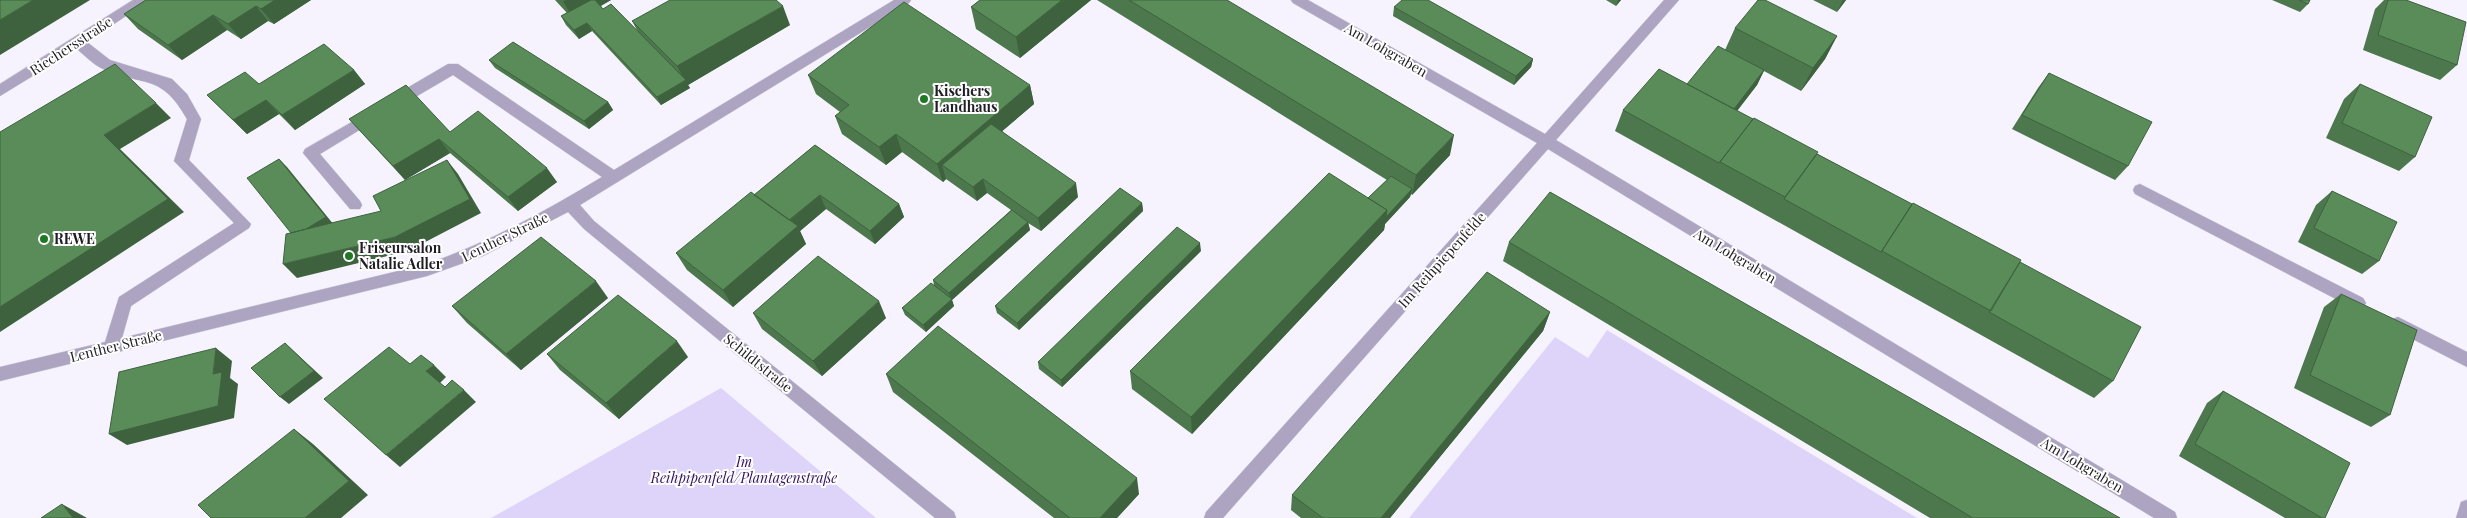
<svg xmlns="http://www.w3.org/2000/svg" width="2467" height="518" font-family="'Playfair Display',serif">
  <style>
    .green { fill: #ded4fa }
    .lines { fill: none; stroke-linecap: round; stroke-linejoin: round }
    .minor-casing { stroke: #d4d1dc; stroke-width: 1 }
    .minor { fill: #aca4c1; fill-rule: evenodd }
    .wall { fill: #4d784d }
    .shaded-wall { fill: #3e623e }
    .building { fill: #598c59; stroke: #3e623e }
    .poi-dot { fill: #207826; stroke: #fff; stroke-width: 2 }
    .labels { text-anchor: middle; stroke-width: 4; stroke-linejoin: round; paint-order: stroke }
    .street-label { font-size: 14px; fill: #1f1e23; stroke: #fff }
    .poi-label { font-size: 14px; font-weight: bold; fill: #1f1e23; stroke: #fff; text-anchor: start }
    .park-label { font-size: 14px; font-style: italic; fill: #33125e; stroke: #fff }
  </style>
  <rect width="100%" height="100%" fill="#f6f3ff"/>
  <!-- green -->
  <path class="green" d="M1607 330 1917 518H1409L1555 337 1588 358Z
    M721 388 876 518H491Z"/>
  <g class="lines">
    <defs>
      <path id="minor" d="M133 0H150L87 42 110 60 172 79 187 94 201 119 189 160 251 224 249 228 131 306 122 338 427 264C489 242 546 211 602 177L453 75 400 106H390L388 102 390 98 448 64H458L614 170 894 0H911L909 3 580 205 594 221 954 512 956 518H935L584 229 568 212 483 256 427 276 0 381V367L105 342 119 297 234 223 174 161 187 119C160 71 143 88 101 68 93 64 84 55 77 49L0 96V84Z
        M1291 0H1308L1545 134 1664 0H1679L1556 140 2175 512 2177 518H2154L1548 149 1223 518H1204L1206 512 1537 143 1293 3Z
        M371 111 376 112 378 116 376 120 320 154 360 201 362 205 360 209H350L303 153 305 149Z
        M2140 184 2363 298 2366 303 2363 308 2358 309 2353 308 2135 194 2133 190 2135 186Z
        M2398 317 2467 352V367L2393 329 2390 324 2393 319Z
        M2467 500V518H2456L2461 502Z"/>
    </defs>
    <!-- minor casing -->
    <use href="#minor" class="minor-casing"/>
    <!-- minor -->
    <use href="#minor" class="minor"/>
  </g>
  <!-- wall -->
  <path class="wall" d="M146 0H311L274 24 268 21 241 39 227 30 182 60 138 29 124 14Z
    M555 0H611L601 6 603 9 638 32 632 21 790 25 688 85 690 88 661 105 592 31 579 39 566 25 561 16 567 13Z
    M980 0H1091L1020 58 976 29 971 7Z
    M1097 0H1227L1450 155 1412 195 1411 194 1410 197 1385 224 1384 230 1192 434 1132 389 1130 371 1368 198 1387 180Z
    M1606 0H1621L1616 6Z
    M1813 0H1846L1837 12Z
    M2272 0H2310L2308 4 2300 12Z
    M2384 0H2406L2457 65 2440 80 2363 50 2375 9Z
    M1394 7 1533 59 1531 67 1514 85 1393 16Z
    M1735 28 1837 36 1825 59 1801 91 1764 71 1757 85 1737 111 2020 262 2113 381 2094 398 1615 131 1623 110 1687 84 1725 50Z
    M489 60 608 102 613 110 589 129 495 68Z
    M354 70 365 84 295 130 279 114 247 134 207 95Z
    M2049 73 2128 166 2115 180 2012 129 2038 88Z
    M808 75 1030 85 1034 104 1002 131 1078 197 1041 231 1028 223 1030 230 952 300 954 306 926 332 905 315 902 308 934 285 933 280 1011 210 987 193 977 201 946 179 943 182 902 152 886 165 842 134 835 116 840 112 816 94Z
    M2360 84 2415 157 2399 171 2326 138 2344 99Z
    M349 119 450 132 557 182 518 211 450 153 405 180Z
    M815 145 899 204 904 217 875 244 826 209 800 231 806 244 733 307 687 270 676 253 754 195Z
    M2332 191 2379 261 2362 274 2298 242 2316 205Z
    M1142 203 1143 211 1019 330 997 313 995 306Z
    M1509 242 2120 518H1930L1503 261Z
    M1201 251 1062 387 1039 369 1038 362Z
    M2341 294 2390 415 2371 427 2294 388 2324 307Z
    M608 298 521 370 467 323 452 306Z
    M1550 312 1543 331 1390 518H1301L1291 510 1292 495Z
    M753 313 886 318 822 376 762 329Z
    M547 354 688 357 619 419 560 370Z
    M886 374 1139 494 1117 518H1054L893 392Z
    M2223 391 2325 518H2285L2179 456 2207 403Z"/>
  <!-- shaded-wall -->
  <path class="shaded-wall" d="M33 0H90L0 55V20Z
    M275 0H311L274 24 261 9Z
    M566 0H611L574 20 563 1Z
    M1062 0H1091L1020 58 1016 37Z
    M1618 0H1621L1616 6Z
    M1843 0H1846L1837 12Z
    M256 6 268 21 241 39 228 24Z
    M783 6 790 25 688 85 690 88 661 105 657 97 685 81 677 66Z
    M213 15 227 30 182 60 168 45Z
    M587 23 592 31 579 39 574 30Z
    M1837 36 1825 59 1801 91 1813 68Z
    M1533 59 1531 67 1514 85 1516 76Z
    M354 70 365 84 295 130 282 115Z
    M1764 70 1757 85 1723 129 1730 115Z
    M1030 85 1034 104 953 173 942 165 946 179 943 182 937 164Z
    M266 100 279 114 247 134 233 120Z
    M608 102 613 110 589 129 584 121Z
    M156 103 171 118 120 149 184 212 0 332V307L104 135Z
    M896 134 902 152 886 165 879 147Z
    M1454 135 1450 155 1412 195 1416 175Z
    M439 139 450 153 405 180 393 166Z
    M279 159 287 167 334 225 301 244Z
    M447 160 458 174 481 213 408 251 297 278 283 264 395 237Z
    M547 168 557 182 518 211 508 197Z
    M983 179 987 193 977 201 973 187Z
    M1076 183 1078 197 1041 231 1038 218Z
    M1412 189 1410 197 1385 224 1384 230 1192 434 1191 417 1387 210Z
    M820 195 826 209 800 231 806 244 733 307 723 290 788 222Z
    M1142 203 1143 211 1019 330 1017 323Z
    M899 204 904 217 875 244 870 231Z
    M1028 222 1030 230 952 300 954 306 926 332 923 325 951 300 949 293Z
    M1200 243 1201 251 1062 387 1061 380Z
    M596 281 608 298 521 370 506 354Z
    M879 301 886 318 822 376 813 361Z
    M1550 312 1543 331 1390 518H1381Z
    M677 341 688 357 619 419 606 403Z
    M285 343 323 378 289 404 280 397Z
    M216 348 232 361 230 378 238 384 234 418 127 445 109 434 213 374Z
    M434 365 446 377 439 384 426 371Z
    M464 390 476 402 400 467 386 455Z
    M294 429 313 444 368 495 341 518H305Z
    M1137 478 1139 494 1117 518H1100Z
    M62 504 87 518H73Z"/>
  <!-- building -->
  <path class="building" d="M0 0H33L0 20Z
    M146 0H275L261 9 256 6 228 24 213 15 168 45 124 14Z
    M591 0H595L603 9 611 4 686 80 657 97 587 23 574 30 561 16Z
    M670 0H776L783 6 677 66 632 21Z
    M980 0H1062L1016 37 971 7Z
    M1129 0H1227L1454 135 1416 175Z
    M1402 0H1428L1533 59 1516 76 1394 7Z
    M1758 0H1765L1837 36 1813 68 1735 28Z
    M2299 0H2310L2308 4Z
    M2388 0H2406L2466 22 2457 65 2378 35Z
    M904 2 1030 85 937 164 896 134 879 147 835 116 849 105 808 75Z
    M513 42 608 102 584 121 489 60Z
    M324 44 354 70 282 115 266 100 233 120 207 95 245 72 259 84Z
    M1718 46 1764 70 1734 109 1687 84Z
    M115 64 156 103 104 135 168 199 0 307V132Z
    M1659 69 1753 119 1719 163 1623 110Z
    M2049 73 2152 122 2128 166 2022 115Z
    M2360 84 2432 117 2415 157 2342 123Z
    M406 85 450 132 478 111 547 168 508 197 439 139 393 166 349 119Z
    M1754 118 1818 152 1785 197 1720 162Z
    M991 124 1076 183 1038 218 983 179 973 187 942 165Z
    M815 145 899 204 870 231 820 195 789 220 754 195Z
    M1817 154 1912 204 1881 252 1784 199Z
    M279 159 326 217 306 229 291 233 247 178Z
    M447 160 470 199 395 237 283 264 286 234 381 211 373 196Z
    M1329 173 1387 210 1191 417 1130 371Z
    M1391 176 1412 189 1386 217 1387 210 1368 198Z
    M1120 188 1142 203 1017 323 995 306Z
    M2332 191 2397 222 2379 261 2314 228Z
    M751 192 798 226 723 290 676 253Z
    M1550 192 2120 518H1973L1509 242Z
    M1913 203 2021 260 1991 311 1882 251Z
    M1012 210 1028 222 949 293 933 280Z
    M1177 227 1200 243 1061 380 1038 362Z
    M541 237 596 281 506 354 452 306Z
    M818 256 879 301 813 361 753 313Z
    M2020 262 2141 327 2113 381 1989 312Z
    M1487 272 1550 312 1381 518H1323L1292 495Z
    M931 283 952 299 923 325 902 308Z
    M2341 294 2417 330 2390 415 2310 375Z
    M618 295 677 341 606 403 547 354Z
    M938 326 1137 478 1100 518H1070L886 374Z
    M285 343 314 371 280 397 251 368Z
    M389 347 410 364 421 355 434 365 426 371 445 387 452 380 464 390 386 455 324 399Z
    M216 348 213 374 222 372 218 406 109 434 119 372Z
    M2223 391 2350 463 2325 518H2322L2195 444Z
    M294 429 349 481 305 518H211L198 505Z
    M62 504 73 518H41Z"/>
  <!-- markers -->
  <g class="poi-dot">
    <circle cx="924" cy="99" r="5"/>
    <circle cx="44" cy="239" r="5"/>
    <circle cx="349" cy="256" r="5"/>
  </g>
  <g class="labels">
    <!-- street labels -->
    <g class="street-label">
      <text transform="translate(71 46) rotate(-33)" y="5">Riechersstraße</text>
      <text transform="translate(1386 50) rotate(30)" y="5">Am Lohgraben</text>
      <text transform="translate(505 237) rotate(-26)" y="5">Lenther Straße</text>
      <text transform="translate(1735 256) rotate(31)" y="5">Am Lohgraben</text>
      <text transform="translate(1442 260) rotate(-48)" y="5">Im Reihpiepenfelde</text>
      <text transform="translate(116 346) rotate(-14)" y="5">Lenther Straße</text>
      <text transform="translate(758 363) rotate(39)" y="5">Schildtstraße</text>
      <text transform="translate(2082 465) rotate(31)" y="5">Am Lohgraben</text>
    </g>
    <!-- poi labels -->
    <g class="poi-label">
      <text x="934" y="96">Kischers<tspan x="934" dy="16">Landhaus</tspan></text>
      <text x="54" y="244">REWE</text>
      <text x="359" y="253">Friseursalon<tspan x="359" dy="16">Natalie Adler</tspan></text>
    </g>
    <!-- park labels -->
    <g class="park-label">
      <text x="744" y="467">Im<tspan x="744" dy="16">Reihpipenfeld/Plantagenstraße</tspan></text>
    </g>
  </g>
</svg>
